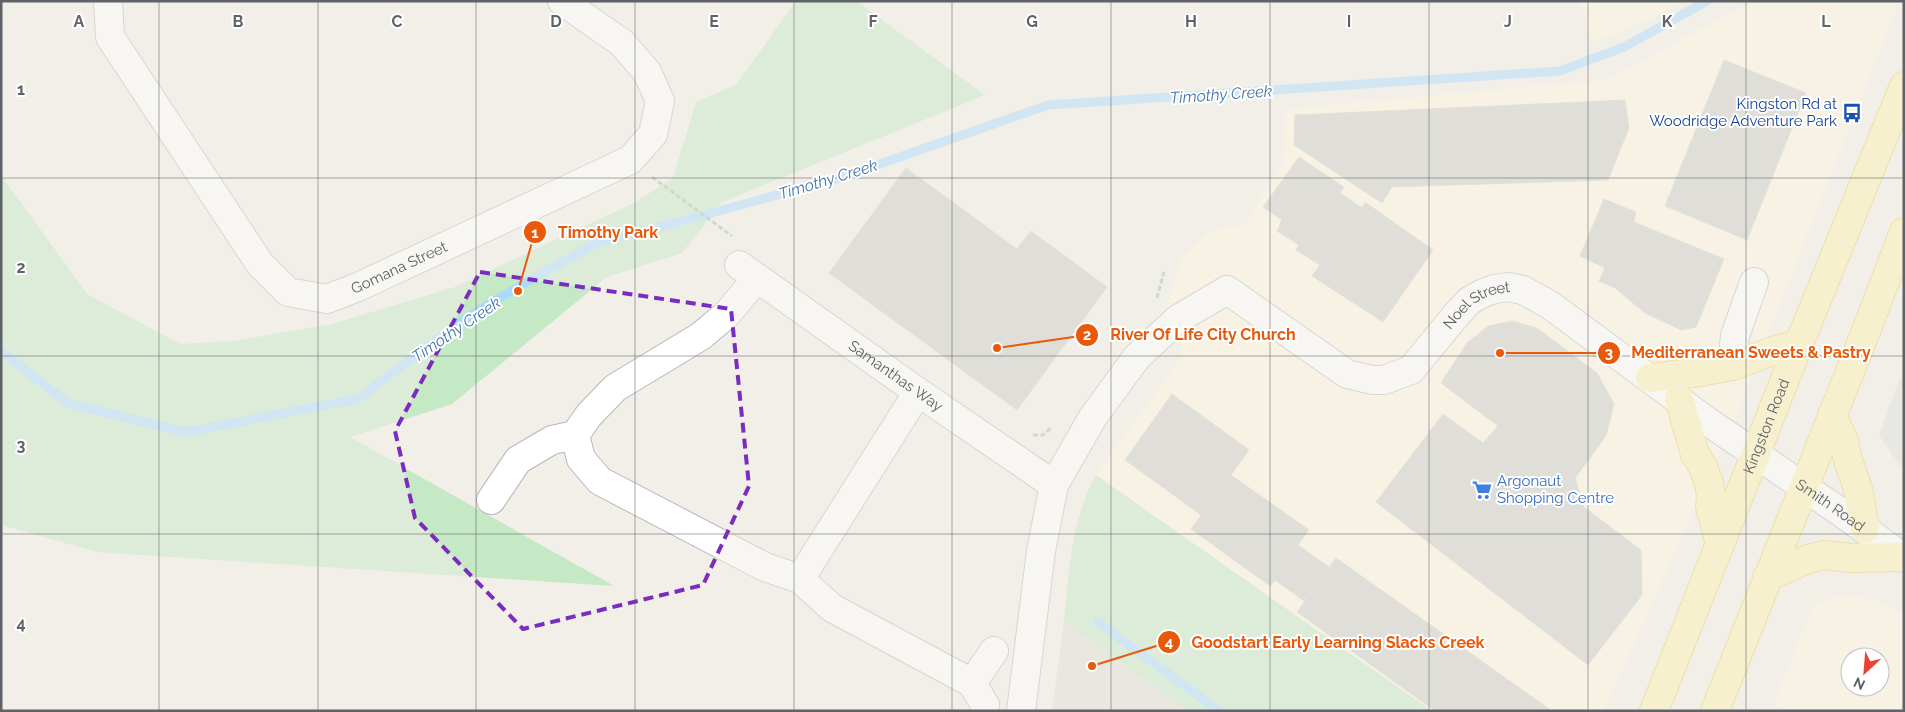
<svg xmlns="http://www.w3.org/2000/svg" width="1905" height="712" font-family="Raleway,sans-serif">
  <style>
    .commercial { fill: #fef7e0; fill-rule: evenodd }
    .industrial { fill: #e0deda }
    .education { fill: #e1ded6 }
    .green { fill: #c5e8c5 }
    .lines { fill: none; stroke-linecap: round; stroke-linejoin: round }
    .stream { stroke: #aadaff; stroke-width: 9 }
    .building { fill: #cccac5; stroke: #d6d1c6 }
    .minor-casing { stroke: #b5b8bc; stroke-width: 30 }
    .major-casing { stroke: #f2c960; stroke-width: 30 }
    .path { stroke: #9cc7a9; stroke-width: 3; stroke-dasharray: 5 2.5; stroke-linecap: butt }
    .minor { stroke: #fff; stroke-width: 28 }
    .major { stroke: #fff2af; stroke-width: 28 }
    .marked { fill: none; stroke: #7b2cbf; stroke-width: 4; stroke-dasharray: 10 6; stroke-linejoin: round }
    .grid { fill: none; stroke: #5f6368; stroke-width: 1; stroke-opacity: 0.55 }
    .labels { text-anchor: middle; stroke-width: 4; stroke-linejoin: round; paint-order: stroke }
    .transit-label { font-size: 15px; fill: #164399; stroke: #fff; text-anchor: end }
    .street-label { font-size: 15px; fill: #5f6368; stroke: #fff }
    .shop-label { font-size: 15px; fill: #366cbe; stroke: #fff; text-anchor: start }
    .water-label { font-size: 16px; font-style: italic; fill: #4174aa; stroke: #fff }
    .grid-label { font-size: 16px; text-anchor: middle; font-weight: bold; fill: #5f6368; stroke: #fff; stroke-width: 4; stroke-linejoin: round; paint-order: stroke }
    .leader { fill: none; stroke: #e8590c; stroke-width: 2 }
    .callout-dot { fill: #e8590c; stroke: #fff; stroke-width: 2 }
    .mark-label { font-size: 15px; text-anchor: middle; font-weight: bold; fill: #fff }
    .callout-label { font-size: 16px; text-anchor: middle; font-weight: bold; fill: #e8590c; stroke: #fff; stroke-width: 4; stroke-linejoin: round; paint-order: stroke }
  </style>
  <rect width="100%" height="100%" fill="#f1efe8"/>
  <!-- commercial -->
  <path class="commercial" d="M1581 1H1683L1672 9 1592 43Z
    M1755 1H1899L1740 406 1604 711H1432L1096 475 1183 355 1167 305 1180 259 1209 232 1246 223 1283 162 1285 109 1605 80Z
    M1848 595 1875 600 1904 616V711H1785L1774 703 1813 605ZM1850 657H1880V687H1850Z"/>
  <!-- industrial -->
  <path class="industrial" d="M1904 367V471L1879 435Z"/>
  <!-- education -->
  <path class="education" d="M1064 622 1188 711H1052Z"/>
  <!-- green -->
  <path class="green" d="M796 1H856L985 95 722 202 682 253 607 277 452 404 350 437 614 586 97 552 1 525V175L87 294 180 344 234 341 332 324 455 287 634 203 673 178 696 102 736 85Z
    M1096 475 1432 711H1188L1064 622C1069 572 1071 520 1096 475Z"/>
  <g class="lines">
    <!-- stream -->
    <path class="stream" d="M1 351 69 404 186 432 358 399 461 321 528 281 593 245 840 178 1048 105 1560 71 1624 47 1707 1
      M1098 622 1219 711"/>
  </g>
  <!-- building -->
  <path class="building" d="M1724 60 1806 93 1747 240 1665 206Z
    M1625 100 1629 128 1608 180 1392 187 1382 203 1294 145 1295 115Z
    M1299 157 1344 187 1340 193 1362 208 1365 202 1433 250 1383 322 1312 276 1320 265 1296 250 1299 245 1277 231 1282 220 1263 207Z
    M906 168 1017 249 1031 231 1107 287 1017 410 829 273Z
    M1604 199 1636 212 1634 222 1724 259 1696 327 1681 330 1645 313 1615 288 1599 281 1605 268 1580 256Z
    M1512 321 1537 328 1597 373 1614 404 1606 436 1575 478 1584 507 1641 550 1642 595 1588 665 1376 502 1443 414 1483 443 1498 426 1441 383 1467 343 1488 326Z
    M1172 394 1249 450 1231 475 1309 530 1298 545 1329 567 1304 601 1275 580 1270 586 1191 529 1201 515 1125 460Z
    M1336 558 1552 711H1435L1297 612Z"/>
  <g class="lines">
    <defs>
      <g id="minor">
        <path id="s1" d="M108 1 110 37 260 264 288 292 327 299 358 287 630 160 653 134 660 101 647 72 622 43 562 1"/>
        <path id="s2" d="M739 265 918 392 1054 485"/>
        <path d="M757 278 727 314 701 336 615 388 589 415 575 435 581 459 600 481 765 567 800 579 832 608 972 683"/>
        <path d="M1732 366 1735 336 1754 282"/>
        <path d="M491 500 518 460 552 440 575 435"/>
        <path d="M800 579 918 392"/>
        <path d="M985 705 972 683 994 651"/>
        <path id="s3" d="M1021 711 1041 551 1054 485 1093 417 1137 357 1178 319 1227 290 1347 374 1372 380H1384L1411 370 1457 314 1469 301 1481 294 1494 289 1509 287 1523 290 1550 305 1707 421 1842 513 1904 558"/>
      </g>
      <g id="major">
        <path d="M1650 378 1700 372 1732 366 1773 351 1799 344"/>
        <path d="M1679 399 1695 454 1703 467 1709 483 1711 495 1710 506 1720 545"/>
        <path d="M1832 415 1844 441 1848 460 1858 489 1865 529"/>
        <path d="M1767 577 1808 559 1824 555 1851 558 1902 557"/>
        <path id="s4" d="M1654 711 1799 344 1904 86"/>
        <path d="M1715 711 1859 349 1904 232"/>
      </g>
    </defs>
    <!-- minor casing -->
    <use href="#minor" class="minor-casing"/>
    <!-- major casing -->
    <use href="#major" class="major-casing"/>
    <!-- path -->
    <path class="path" d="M652 177 732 236
      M1157 298 1164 272
      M1033 435H1043L1052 427"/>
    <!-- minor -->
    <use href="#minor" class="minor"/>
    <!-- major -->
    <use href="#major" class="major"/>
  </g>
  <!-- marked area -->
  <path d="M0 0H1905V712H0ZM480 272 731 309 749 486 703 585 523 629 415 518 395 431Z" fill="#f1efe8" fill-opacity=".55" fill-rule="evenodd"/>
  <path class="marked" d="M480 272 731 309 749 486 703 585 523 629 415 518 395 431Z"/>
  <!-- grid -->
  <path class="grid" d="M159 1V711M318 1V711M476 1V711M635 1V711M794 1V711M952 1V711M1111 1V711M1270 1V711M1429 1V711M1588 1V711M1746 1V711M1 178H1904M1 356H1904M1 534H1904"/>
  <!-- icons -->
  <defs>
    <symbol id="bus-bare" viewBox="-9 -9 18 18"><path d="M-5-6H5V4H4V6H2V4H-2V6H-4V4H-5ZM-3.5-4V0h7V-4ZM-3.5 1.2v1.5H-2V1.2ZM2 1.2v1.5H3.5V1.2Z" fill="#1a4fb4" stroke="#fff" stroke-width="2.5" paint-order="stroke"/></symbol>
    <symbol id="supermarket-bare" viewBox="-9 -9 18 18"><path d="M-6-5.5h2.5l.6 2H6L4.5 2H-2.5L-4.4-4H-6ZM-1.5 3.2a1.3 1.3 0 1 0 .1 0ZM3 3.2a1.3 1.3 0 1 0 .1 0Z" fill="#3f7fe0" stroke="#fff" stroke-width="2.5" paint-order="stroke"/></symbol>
  </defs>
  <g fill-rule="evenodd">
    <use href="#bus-bare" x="1838" y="99" width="28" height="28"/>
    <use href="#supermarket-bare" x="1468" y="476" width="28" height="28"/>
  </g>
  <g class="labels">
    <!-- transit labels -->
    <g class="transit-label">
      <text x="1837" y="109">Kingston Rd at<tspan x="1837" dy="17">Woodridge Adventure Park</tspan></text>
    </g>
    <!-- street labels -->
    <g class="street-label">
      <text dy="5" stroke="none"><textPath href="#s1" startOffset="466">Gomana Street</textPath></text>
      <text dy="5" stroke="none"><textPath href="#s3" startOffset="802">Noel Street</textPath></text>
      <text dy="5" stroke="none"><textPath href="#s2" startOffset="192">Samanthas Way</textPath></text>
      <text dy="5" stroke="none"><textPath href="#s4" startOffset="306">Kingston Road</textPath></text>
      <text dy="5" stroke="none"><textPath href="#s3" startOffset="1230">Smith Road</textPath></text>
    </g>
    <!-- shop labels -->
    <g class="shop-label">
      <text x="1497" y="486">Argonaut<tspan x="1497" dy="17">Shopping Centre</tspan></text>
    </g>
    <!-- water labels -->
    <g class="water-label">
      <text transform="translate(1221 94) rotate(-4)" y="6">Timothy Creek</text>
      <text transform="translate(828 179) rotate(-17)" y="6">Timothy Creek</text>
      <text transform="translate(456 329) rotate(-34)" y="6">Timothy Creek</text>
    </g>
  </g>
  <g class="grid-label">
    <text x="79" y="27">A</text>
    <text x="238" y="27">B</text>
    <text x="397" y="27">C</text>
    <text x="556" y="27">D</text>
    <text x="714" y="27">E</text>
    <text x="873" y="27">F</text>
    <text x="1032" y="27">G</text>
    <text x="1191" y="27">H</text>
    <text x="1349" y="27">I</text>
    <text x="1508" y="27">J</text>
    <text x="1667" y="27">K</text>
    <text x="1826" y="27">L</text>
    <text x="21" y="95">1</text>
    <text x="21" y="273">2</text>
    <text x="21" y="451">3</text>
    <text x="21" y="629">4</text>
  </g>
  <!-- callouts -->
  <path class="leader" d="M518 291L535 232M997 348L1087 335M1500 353L1609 353M1092 666L1169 642"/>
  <g class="callout-dot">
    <circle cx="518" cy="291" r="5"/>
    <circle cx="997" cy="348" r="5"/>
    <circle cx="1500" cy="353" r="5"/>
    <circle cx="1092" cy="666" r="5"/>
    <circle cx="535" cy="232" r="12"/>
    <circle cx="1087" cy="335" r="12"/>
    <circle cx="1609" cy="353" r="12"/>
    <circle cx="1169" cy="642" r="12"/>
  </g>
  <g class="mark-label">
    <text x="535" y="238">1</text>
    <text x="1087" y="340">2</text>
    <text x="1609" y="358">3</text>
    <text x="1169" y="647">4</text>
  </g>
  <g class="callout-label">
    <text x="608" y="238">Timothy Park</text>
    <text x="1203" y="340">River Of Life City Church</text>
    <text x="1751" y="358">Mediterranean Sweets &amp; Pastry</text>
    <text x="1338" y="648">Goodstart Early Learning Slacks Creek</text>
  </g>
  <!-- border -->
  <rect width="1905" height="712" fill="none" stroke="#5f6368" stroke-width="5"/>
  <!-- north arrow -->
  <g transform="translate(1865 672) rotate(206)"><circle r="24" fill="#ffffff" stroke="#bfc1c3"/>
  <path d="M0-4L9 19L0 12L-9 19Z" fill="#ea4335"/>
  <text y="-8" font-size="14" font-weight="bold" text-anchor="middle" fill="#5f6368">N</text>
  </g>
</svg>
